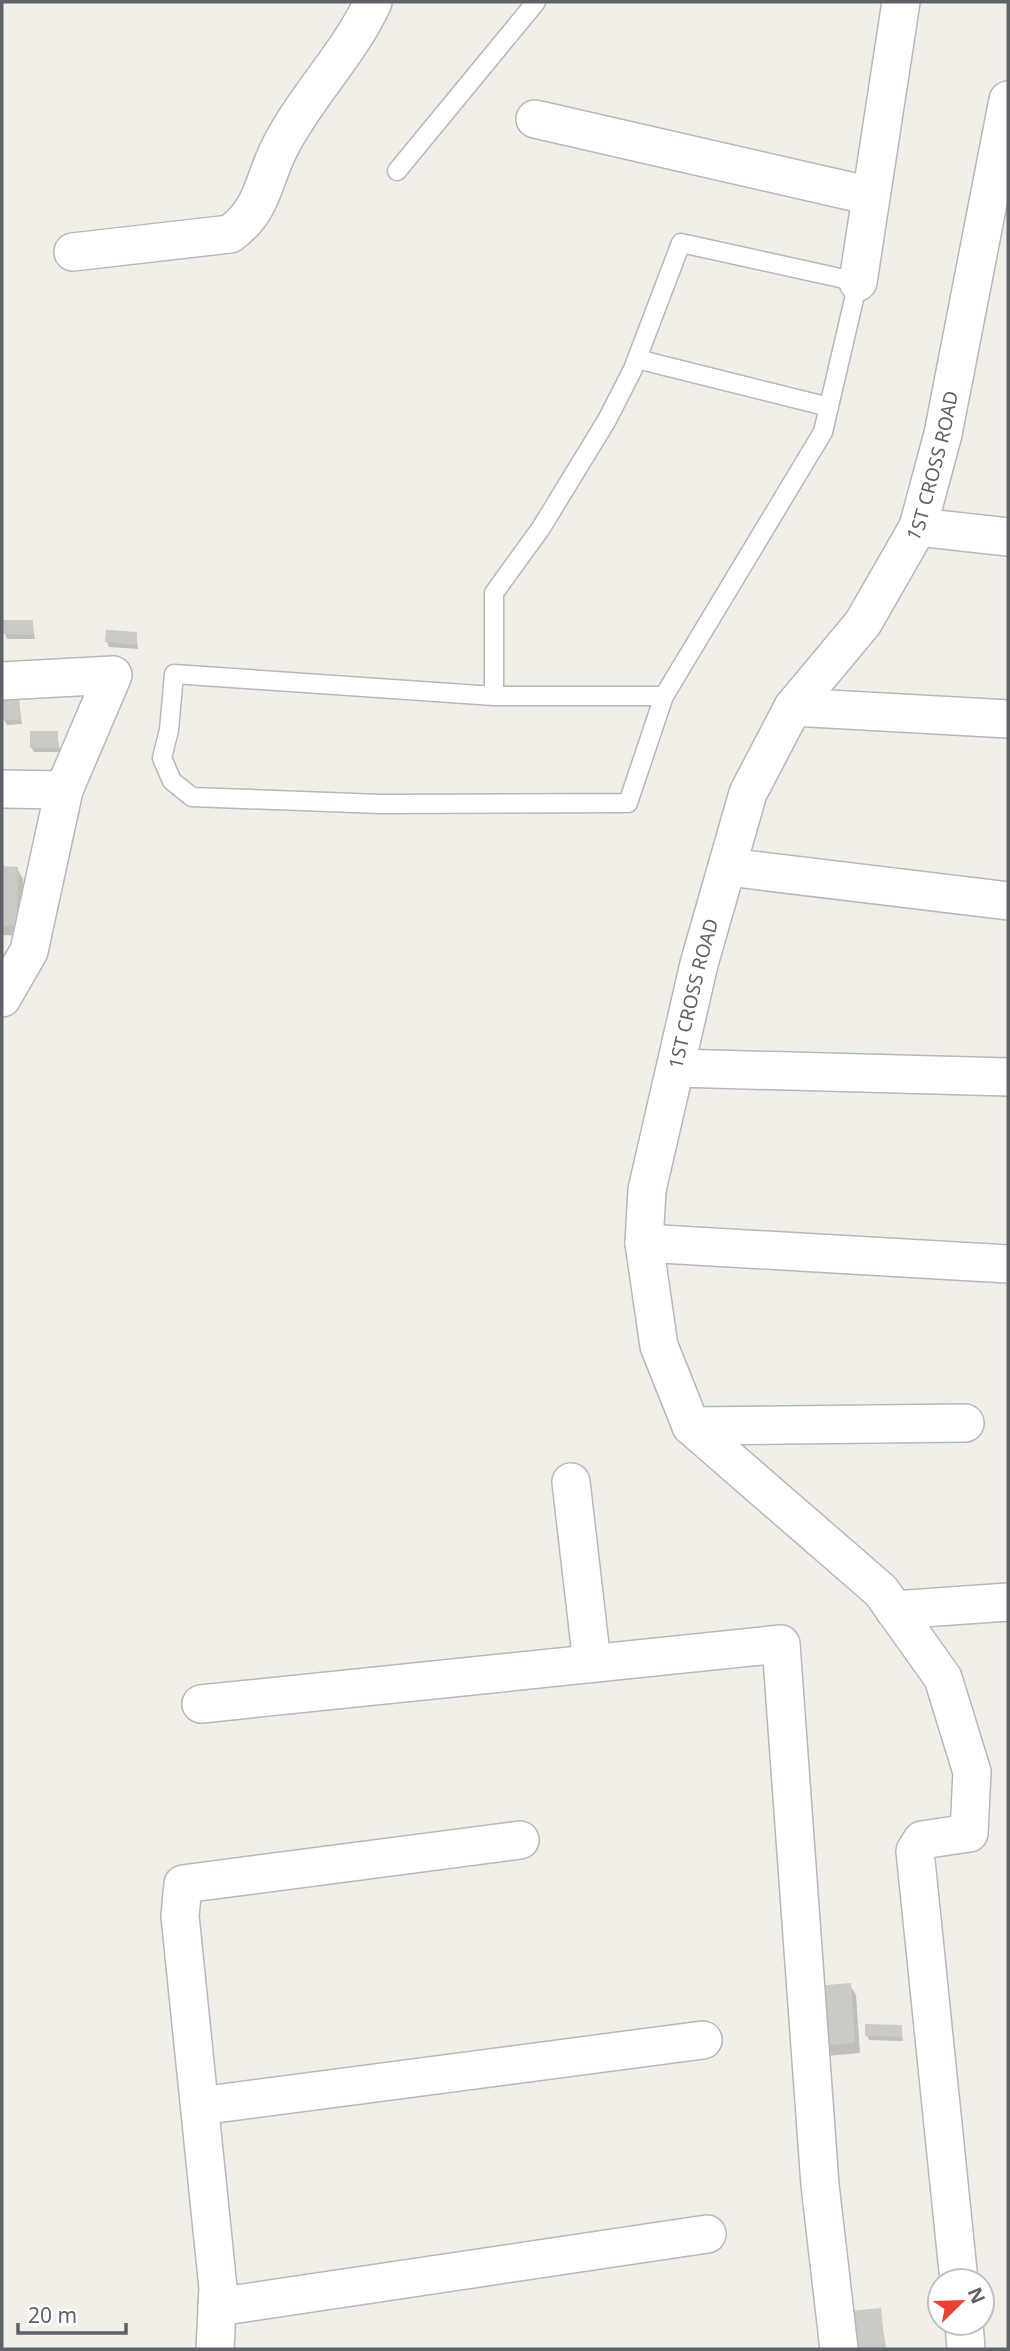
<svg xmlns="http://www.w3.org/2000/svg" width="1010" height="2351" font-family="'Noto Sans',sans-serif">
  <style>
    .shadow { fill: #0003 }
    .building { fill: #cccac5 }
    .lines { fill: none; stroke-linecap: round; stroke-linejoin: round }
    .lane-casing { stroke: #b5b8bc; stroke-width: 21 }
    .street-casing { stroke: #b5b8bc; stroke-width: 40 }
    .lane { stroke: #fff; stroke-width: 18 }
    .street { stroke: #fff; stroke-width: 37 }
    .labels { text-anchor: middle; stroke-width: 7; stroke-linejoin: round; paint-order: stroke }
    .street-label { font-size: 19px; fill: #5f6368; stroke: #fff }
  </style>
  <rect width="100%" height="100%" fill="#f1efe8"/>
  <!-- shadow -->
  <path class="shadow" d="M32 622 35 639H7L5 634Z
    M136 634 138 649 109 647 107 642Z
    M18 698 22 724 7 725 4 720Z
    M57 733 60 752H34L31 747Z
    M2 868H17L23 879 22 936 2 935Z
    M850 1985 856 1995 860 2053 827 2056 821 2045Z
    M901 2027 903 2041 869 2040 867 2036Z
    M880 2310 886 2349H853Z"/>
  <!-- building -->
  <path class="building" d="M3 620H33V635L3 634Z
    M106 630 137 632 136 645 105 642Z
    M19 696 21 720H2V697Z
    M30 731H58V748H30Z
    M2 866 18 867 17 926H2Z
    M851 1983 855 2043 819 2046 814 1986Z
    M865 2024 902 2025V2037L865 2036Z
    M881 2308 885 2349H851L848 2311Z"/>
  <g class="lines">
    <defs>
      <path id="lane" d="M397 171 536 2
        M637 359 829 407
        M494 696 174 674 169 730 162 758 172 781 192 797 381 804 628 803 664 696 823 432 858 282 681 243 633 369 607 420 541 528 494 593V696H664"/>
      <g id="street">
        <path d="M535 119 871 196"/>
        <path d="M73 252 230 234C264 209 262 182 280 147 306 96 349 54 373 2"/>
        <path d="M858 282 901 2"/>
        <path d="M918 527 1008 537"/>
        <path d="M2 681 113 675 64 790 29 951 2 998"/>
        <path d="M793 707 1008 719"/>
        <path d="M2 789 64 790"/>
        <path d="M727 867 1008 901"/>
        <path d="M676 1068 1008 1077"/>
        <path d="M644 1243 1008 1264"/>
        <path d="M691 1426 965 1423"/>
        <path d="M571 1482 592 1663"/>
        <path d="M894 1610 1008 1602"/>
        <path d="M201 1704 781 1644 820 2185 839 2349"/>
        <path d="M200 2106 703 2040"/>
        <path id="s1" d="M959 2281 915 1851 922 1840 969 1833 972 1772 943 1678 881 1591 691 1426 659 1346 644 1243 647 1190 699 964 748 793 793 707 863 623 918 527 943 434 1008 100"/>
        <path d="M217 2307 707 2234"/>
        <path d="M964 2323 966 2349"/>
        <path d="M215 2349 218 2288 180 1916 183 1884 520 1840"/>
      </g>
    </defs>
    <!-- lane casing -->
    <use href="#lane" class="lane-casing"/>
    <!-- street casing -->
    <use href="#street" class="street-casing"/>
    <!-- lane -->
    <use href="#lane" class="lane"/>
    <!-- street -->
    <use href="#street" class="street"/>
  </g>
  <g class="labels">
    <!-- street labels -->
    <g class="street-label">
      <text dy="7" stroke="none"><textPath href="#s1" startOffset="2044">1ST CROSS ROAD</textPath></text>
      <text dy="7" stroke="none"><textPath href="#s1" startOffset="1456">1ST CROSS ROAD</textPath></text>
    </g>
  </g>
  <!-- border -->
  <rect width="1010" height="2351" fill="none" stroke="#5f6368" stroke-width="7"/>
  <!-- north arrow -->
  <g transform="translate(961 2302) rotate(67)"><circle r="33" fill="#ffffff" stroke="#bfc1c3" stroke-width="2"/>
  <path d="M0-5L12 26L0 18L-12 26Z" fill="#ea4335"/>
  <text y="-10" font-size="19" font-weight="bold" text-anchor="middle" fill="#5f6368">N</text>
  </g>
  <!-- scale -->
  <path d="M18 2323v10h108v-10" fill="none" stroke="#5f6368" stroke-width="3.5"/>
  <text x="28" y="2323" font-size="21" fill="#5f6368" stroke="#ffffff" stroke-width="5" paint-order="stroke">20 m</text>
</svg>
